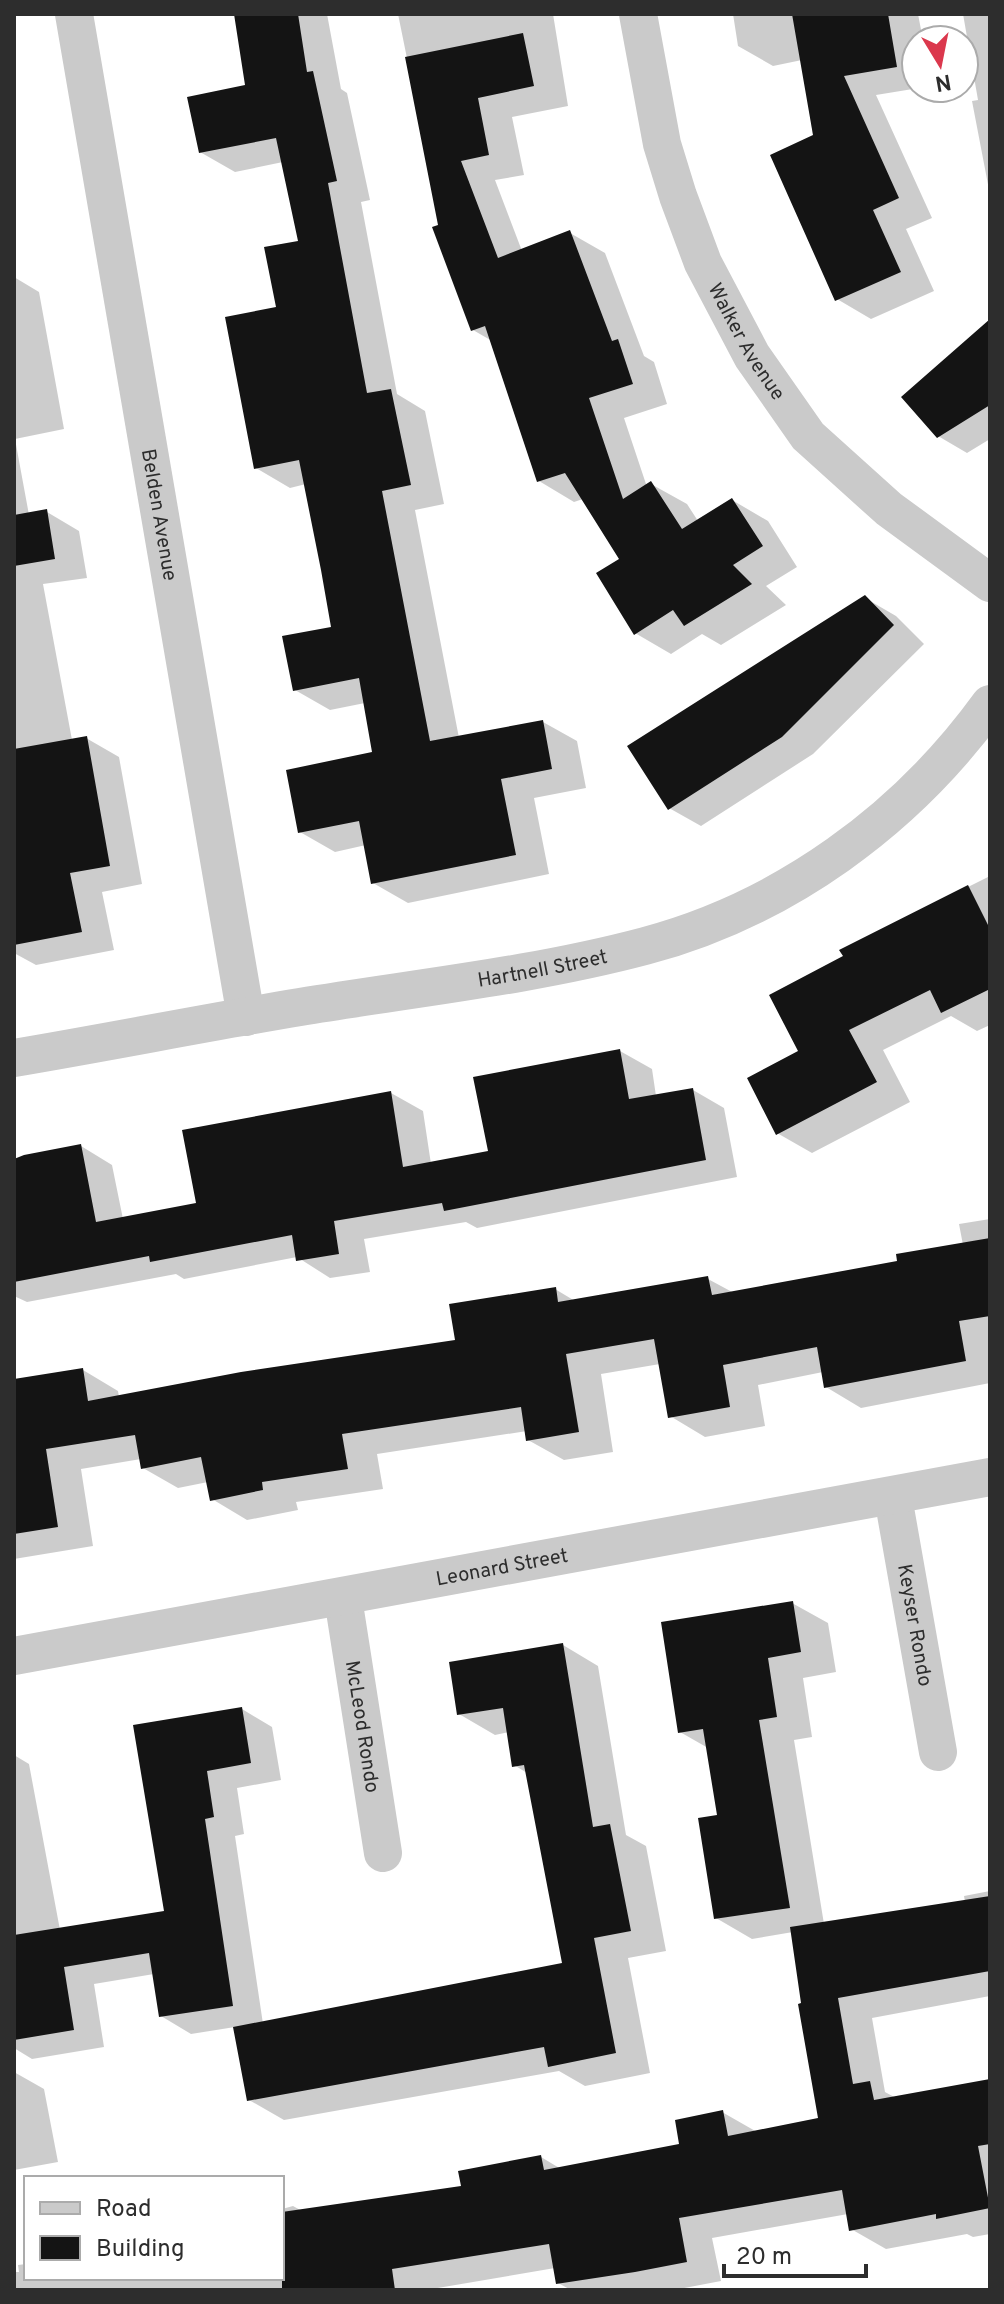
<svg xmlns="http://www.w3.org/2000/svg" width="1004" height="2304" font-family="Overpass,sans-serif">
  <style>
    .shadow { fill: #0003 }
    .building { fill: #141414 }
    .lines { fill: none; stroke-linecap: round; stroke-linejoin: round }
    .minor { stroke: #cacaca; stroke-width: 38 }
    .labels { text-anchor: middle; stroke-width: 8; stroke-linejoin: round; paint-order: stroke }
    .street-label { font-size: 20px; fill: #2d2d2d; stroke: #fff }
  </style>
  <rect width="100%" height="100%" fill="#fff"/>
  <!-- shadow -->
  <path class="shadow" d="M236 14H327L341 89 347 93 370 200 361 202 397 394 425 411 444 504 415 510 459 738 543 722 577 741 586 788 534 798 549 874 408 903 373 883 366 845 335 852 300 832 374 754 365 703 330 710 295 690 333 629 306 484 290 488 256 468 278 309 300 243 283 162 235 172 200 152 247 87Z
    M398 14H553L568 106 512 117 524 175 495 180 522 251 570 233 605 253 644 356 654 362 667 404 624 418 647 487 651 484 687 504 698 521 732 500 768 521 797 567 766 586 786 605 721 645 702 634 671 654 635 633 622 559 583 499 574 502 539 481 492 341 473 330 441 226Z
    M733 14H918L923 40H916L919 88 876 95 932 218 906 229 934 291 871 319 837 299 802 60 773 66 738 46Z
    M963 14H990V195L972 101 978 100Z
    M14 277 39 292 64 429 15 439 29 515 47 512 79 531 87 578 43 584 72 740 86 738 119 757 142 884 102 892 114 950 36 965 14 953Z
    M990 322V439L967 453 938 436Z
    M865 598 896 616 924 644 813 754 701 826 669 808Z
    M990 876V1025L977 1031 951 1016 883 1050 910 1102 812 1153 777 1133 801 1052 845 957 842 950Z
    M620 1051 652 1069 656 1096 693 1090 724 1108 737 1177 477 1228 466 1222 364 1239 370 1272 330 1278 297 1257 184 1279 176 1274 27 1302 14 1296V1160L81 1146 112 1165 123 1219 198 1205 391 1093 423 1111 431 1164 490 1153Z
    M990 1219V1383L861 1408 826 1387 823 1372 758 1385 765 1426 705 1437 670 1416 660 1364 601 1374 613 1452 564 1460 528 1440 527 1431 377 1454 383 1489 296 1502 298 1510 247 1520 212 1499 208 1482 178 1488 143 1468 141 1459 81 1469 93 1546 14 1559V1382L83 1370 118 1391 119 1397 457 1341 555 1289 575 1301 708 1279 734 1293 900 1263 963 1245 959 1224Z
    M792 1603 828 1623 836 1672 803 1678 812 1737 794 1740 824 1924 965 1902 964 1896 990 1891V1996L872 2018 885 2092 896 2098 990 2081V2234L973 2237 967 2234 886 2249 851 2229 848 2214 712 2238 721 2281 674 2290H571L558 2283 555 2268 426 2290H14V2272H19L18 2265 26 2264V2278H282V2209L293 2206 302 2211 464 2187 541 2157 561 2169 681 2146 722 2112 757 2132 820 2120 793 1932 752 1939 716 1918 720 1816 708 1748 680 1732Z
    M563 1645 598 1666 626 1835 646 1846 666 1951 628 1958 650 2073 585 2086 559 2071 284 2120 249 2100 235 2027 191 2034 161 2016 154 1974 94 1984 104 2047 32 2059 14 2048V1755L29 1764 60 1930 166 1912 136 1727 242 1709 272 1727 281 1780 237 1788 244 1834 235 1836 263 2024 564 1965 527 1773 514 1765 509 1732 495 1735 459 1714Z
    M14 2072 44 2089 58 2162 14 2170Z"/>
  <!-- building -->
  <path class="building" d="M234 14H298L307 72 313 71 337 181 328 183 367 393 391 389 411 485 382 491 430 741 543 720 552 769 501 779 516 855 371 884 359 821 298 833 286 770 372 752 359 678 293 691 282 636 331 627 321 570 299 460 254 469 225 317 276 307 264 247 298 241 276 138 199 153 187 97 245 85Z
    M792 14H888L897 67 844 76 899 198 873 210 901 272 835 301 770 155 813 135Z
    M523 33 534 86 478 98 489 155 461 161 498 258 570 230 612 341 618 339 633 384 589 398 623 499 651 481 682 529 732 498 763 546 733 565 752 584 684 626 673 610 634 635 596 573 619 559 565 473 537 482 485 326 471 331 432 227 438 225 405 57Z
    M990 319V405L937 438 901 397Z
    M47 509 55 559 14 566V515Z
    M865 595 894 625 782 737 668 810 627 746Z
    M87 736 110 866 70 873 82 932 14 945V749Z
    M968 885 990 929V989L941 1013 930 990 849 1030 877 1082 776 1135 747 1078 798 1051 769 995 843 956 839 950Z
    M620 1049 629 1099 693 1088 706 1160 444 1211 442 1203 334 1221 339 1254 296 1261 292 1235 150 1262 149 1256 14 1282V1159L24 1155 81 1144 96 1222 196 1203 182 1130 391 1091 403 1167 488 1151 473 1077Z
    M990 1238V1316L959 1321 966 1361 824 1388 817 1347 723 1365 730 1407 668 1418 654 1339 566 1354 579 1432 526 1441 521 1407 342 1434 348 1469 262 1482 263 1490 210 1501 201 1457 141 1469 135 1435 46 1449 58 1527 14 1534V1379L83 1368 88 1401 241 1372 455 1340 449 1304 556 1287 558 1302 708 1276 712 1295 897 1261 896 1254Z
    M793 1601 801 1652 768 1658 777 1717 759 1720 790 1908 714 1919 698 1818 717 1815 703 1729 678 1733 661 1622Z
    M563 1643 593 1827 610 1824 631 1931 594 1938 616 2053 548 2067 544 2047 247 2101 233 2027 562 1963 524 1765 512 1767 503 1708 457 1715 449 1662Z
    M242 1707 251 1763 207 1771 214 1817 205 1819 233 2006 159 2017 149 1953 64 1967 74 2030 14 2040V1935L164 1911 133 1725Z
    M990 1896V1971L838 1998 853 2084 870 2081 874 2100 990 2079V2144L978 2146 990 2208 936 2219V2214L849 2231 842 2190 679 2218 687 2262 635 2272 556 2284 549 2244 392 2269 395 2290H282V2212L461 2186 458 2171 541 2155 544 2170 679 2144 675 2120 723 2110 728 2136 818 2118 798 2004 801 2003 790 1927Z"/>
  <g class="lines">
    <!-- minor -->
    <g class="minor">
      <path id="s1" d="M74 14 246 1017"/>
      <path id="s2" d="M638 14 662 144 678 196 703 263 752 356 808 436 889 509 990 583"/>
      <path id="s3" d="M14 1058C109 1042 204 1023 300 1007 415 988 532 976 645 946 784 909 906 820 990 704"/>
      <path id="s4" d="M893 1497 938 1752"/>
      <path id="s5" d="M343 1598 383 1853"/>
      <path id="s6" d="M14 1656 990 1477"/>
    </g>
  </g>
  <g class="labels">
    <!-- street labels -->
    <g class="street-label">
      <text dy="7" stroke="none"><textPath href="#s2" startOffset="348">Walker Avenue</textPath></text>
      <text dy="7" stroke="none"><textPath href="#s1" startOffset="508">Belden Avenue</textPath></text>
      <text dy="7" stroke="none"><textPath href="#s3" startOffset="536">Hartnell Street</textPath></text>
      <text dy="7" stroke="none"><textPath href="#s6" startOffset="496">Leonard Street</textPath></text>
      <text dy="7" stroke="none"><textPath href="#s4" startOffset="130">Keyser Rondo</textPath></text>
      <text dy="7" stroke="none"><textPath href="#s5" startOffset="130">McLeod Rondo</textPath></text>
    </g>
  </g>
  <!-- border -->
  <rect width="1004" height="2304" fill="none" stroke="#2d2d2d" stroke-width="32"/>
  <!-- legend -->
  <rect x="24" y="2176" width="260" height="104" fill="#ffffff" stroke="#ababab" stroke-width="2"/>
  <rect x="40" y="2202" width="40" height="12" fill="#cacaca" stroke="#ababab" stroke-width="2"/>
  <text x="96" y="2216" font-size="24" fill="#2d2d2d">Road</text>
  <rect x="40" y="2236" width="40" height="24" fill="#141414" stroke="#ababab" stroke-width="2"/>
  <text x="96" y="2256" font-size="24" fill="#2d2d2d">Building</text>
  <!-- north arrow -->
  <g transform="translate(940 64) rotate(170)"><circle r="38" fill="#ffffff" stroke="#ababab" stroke-width="2"/>
  <path d="M0-6L14 30L0 20L-14 30Z" fill="#db384d"/>
  <text y="-12" font-size="22" font-weight="bold" text-anchor="middle" fill="#2d2d2d">N</text>
  </g>
  <!-- scale -->
  <path d="M724 2264v12h142v-12" fill="none" stroke="#2d2d2d" stroke-width="4"/>
  <text x="736" y="2264" font-size="24" fill="#2d2d2d" stroke="#ffffff" stroke-width="6" paint-order="stroke">20 m</text>
</svg>
